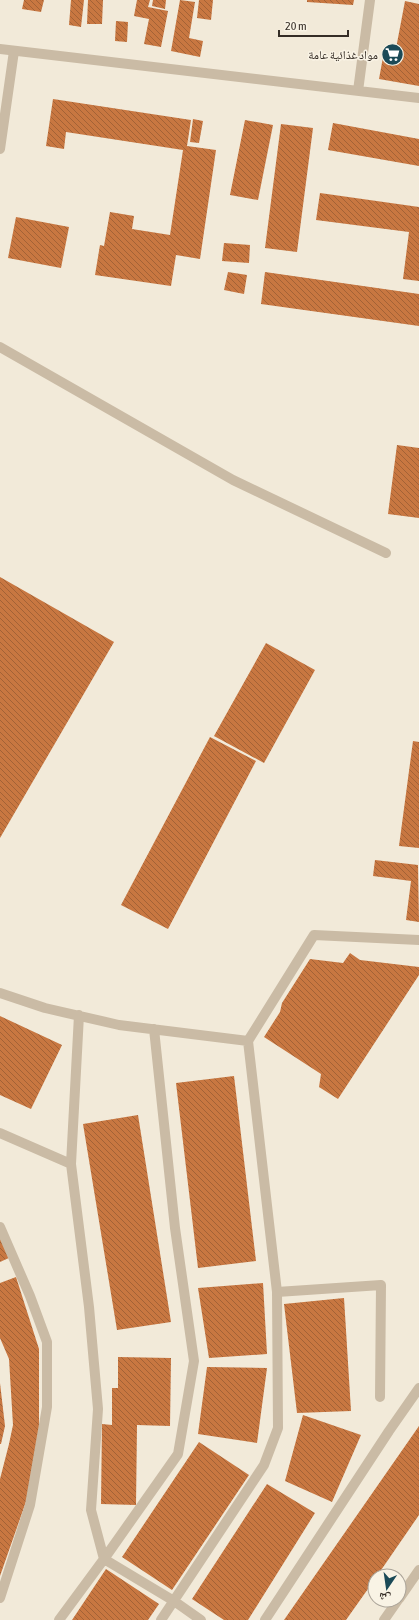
<svg xmlns="http://www.w3.org/2000/svg" width="419" height="1620" font-family="'Asap Condensed','Noto Naskh Arabic',sans-serif">
  <style>
    .building { fill: url(#building-back-hatch) }
    .lines { fill: none; stroke-linecap: round; stroke-linejoin: round }
    .minor { stroke: #cabba5; stroke-width: 10 }
    .labels { text-anchor: middle; stroke-width: 3; stroke-linejoin: round; paint-order: stroke }
    .poi-label { font-size: 12px; fill: #352d26; stroke: #f9f3e5; text-anchor: end }
  </style>
  <defs>
    <pattern id="building-back-hatch" width="6" height="6" patternUnits="userSpaceOnUse"><rect width="6" height="6" fill="#c87741"/><path d="M-1 5l2 2M0 0l6 6M5-1l2 2" fill="none" stroke="#a36236"/></pattern>
  </defs>
  <rect width="100%" height="100%" fill="#f2ead9"/>
  <!-- building -->
  <path class="building" d="M24 0H44L41 12 22 9Z
    M71 0H84L81 27 69 25Z
    M88 0H103L102 24H87Z
    M137 0H150L148 7 168 11 161 47 144 44 149 19 134 16Z
    M153 0H166L165 9 152 6Z
    M180 0 195 2 189 38 203 41 200 57 171 51Z
    M199 0H213L211 20 197 18Z
    M307 0H354L353 5 307 2Z
    M405 1 419 4V86L379 79 383 57 394 59Z
    M116 21 128 22 127 42 115 41Z
    M53 99 191 120 187 146 216 150 200 259 176 255 171 286 95 275 100 245 104 246 110 212 134 216 132 229 170 235 183 150 66 132 64 149 46 146Z
    M193 119 203 121 199 143 190 142Z
    M245 120 273 125 258 200 230 195Z
    M333 123 419 139V166L328 150Z
    M281 124 313 128 297 252 265 248Z
    M320 193 419 207V281L403 279 409 232 316 220Z
    M16 217 69 227 61 268 8 258Z
    M224 243 250 245 249 263 222 261Z
    M228 272 247 275 244 294 224 290Z
    M265 272 419 294V326L261 304Z
    M397 445 419 448V518L388 514Z
    M0 577 114 642 0 838Z
    M266 643 315 670 264 763 214 736Z
    M210 737 256 761 168 929 121 905Z
    M413 741 419 742V848L399 846Z
    M375 860 418 865 419 922 406 920 411 881 373 876Z
    M350 953 360 960 419 967V975L338 1099 319 1087 321 1074 264 1037 280 1012 282 1003 310 959 343 963Z
    M0 1016 62 1045 31 1109 0 1095Z
    M234 1076 256 1261 198 1268 176 1083Z
    M138 1115 171 1322 117 1330 83 1124Z
    M0 1236 11 1257 0 1262Z
    M16 1277 39 1349V1430L28 1496 0 1576V1479L9 1444 13 1425 9 1359 0 1338V1283Z
    M263 1283 267 1354 209 1358 198 1288Z
    M344 1298 351 1411 297 1413 284 1304Z
    M118 1357 171 1358 170 1426 137 1425 136 1505 101 1504 102 1424 112 1425V1388H118Z
    M207 1367 267 1368 257 1443 198 1434Z
    M0 1383 5 1426 1 1444H0Z
    M303 1415 361 1435 332 1502 285 1481Z
    M419 1426V1515L377 1576H375V1579L346 1620H284Z
    M199 1442 249 1475 172 1590 122 1557Z
    M267 1484 315 1513 248 1620H224L192 1599Z
    M106 1569 159 1604 148 1620H72Z"/>
  <g class="lines">
    <!-- minor -->
    <path class="minor" d="M0 49 419 98
      M358 91 370 0
      M0 149 14 51
      M0 347 233 480 386 553
      M0 993 45 1008 119 1025 248 1041 314 935 419 940
      M154 1029 175 1228 194 1361 178 1454 104 1559 174 1601 201 1620
      M0 1133 71 1164 89 1307 98 1409 91 1510 104 1559 59 1620
      M71 1164 79 1015
      M0 1227 30 1296 47 1342V1407L30 1505 0 1598
      M277 1292 381 1285 380 1397
      M399 1599 419 1570
      M161 1620 264 1465 278 1428 277 1292 248 1041
      M265 1620 389 1431 419 1388
      M384 1620 398 1600"/>
  </g>
  <!-- icons -->
  <defs>
    <symbol id="supermarket-disc" viewBox="-11 -11 22 22"><circle r="9.5" fill="#1b4a57" stroke="#f9f3e5"/><path d="M-6-5.5h2.5l.6 2H6L4.5 2H-2.5L-4.4-4H-6ZM-1.5 3.2a1.3 1.3 0 1 0 .1 0ZM3 3.2a1.3 1.3 0 1 0 .1 0Z" fill="#fff"/></symbol>
  </defs>
  <g fill-rule="evenodd">
    <use href="#supermarket-disc" x="380" y="42" width="25" height="25"/>
  </g>
  <g class="labels">
    <!-- poi labels -->
    <g class="poi-label">
      <text x="378" y="59">مواد غذائية عامة</text>
    </g>
  </g>
  <!-- north arrow -->
  <g transform="translate(387 1588) rotate(193)"><circle r="19" fill="#f9f3e5" stroke="#aba499"/>
  <path d="M0-3L7 15L0 10L-7 15Z" fill="#1b4a57"/>
  <text y="-6" font-size="11" font-weight="bold" text-anchor="middle" fill="#352d26">ش</text>
  </g>
  <!-- scale -->
  <path d="M279 30v6h69v-6" fill="none" stroke="#352d26" stroke-width="2"/>
  <text x="285" y="30" font-size="12" fill="#352d26" stroke="#f9f3e5" stroke-width="3" paint-order="stroke">20 m</text>
</svg>
